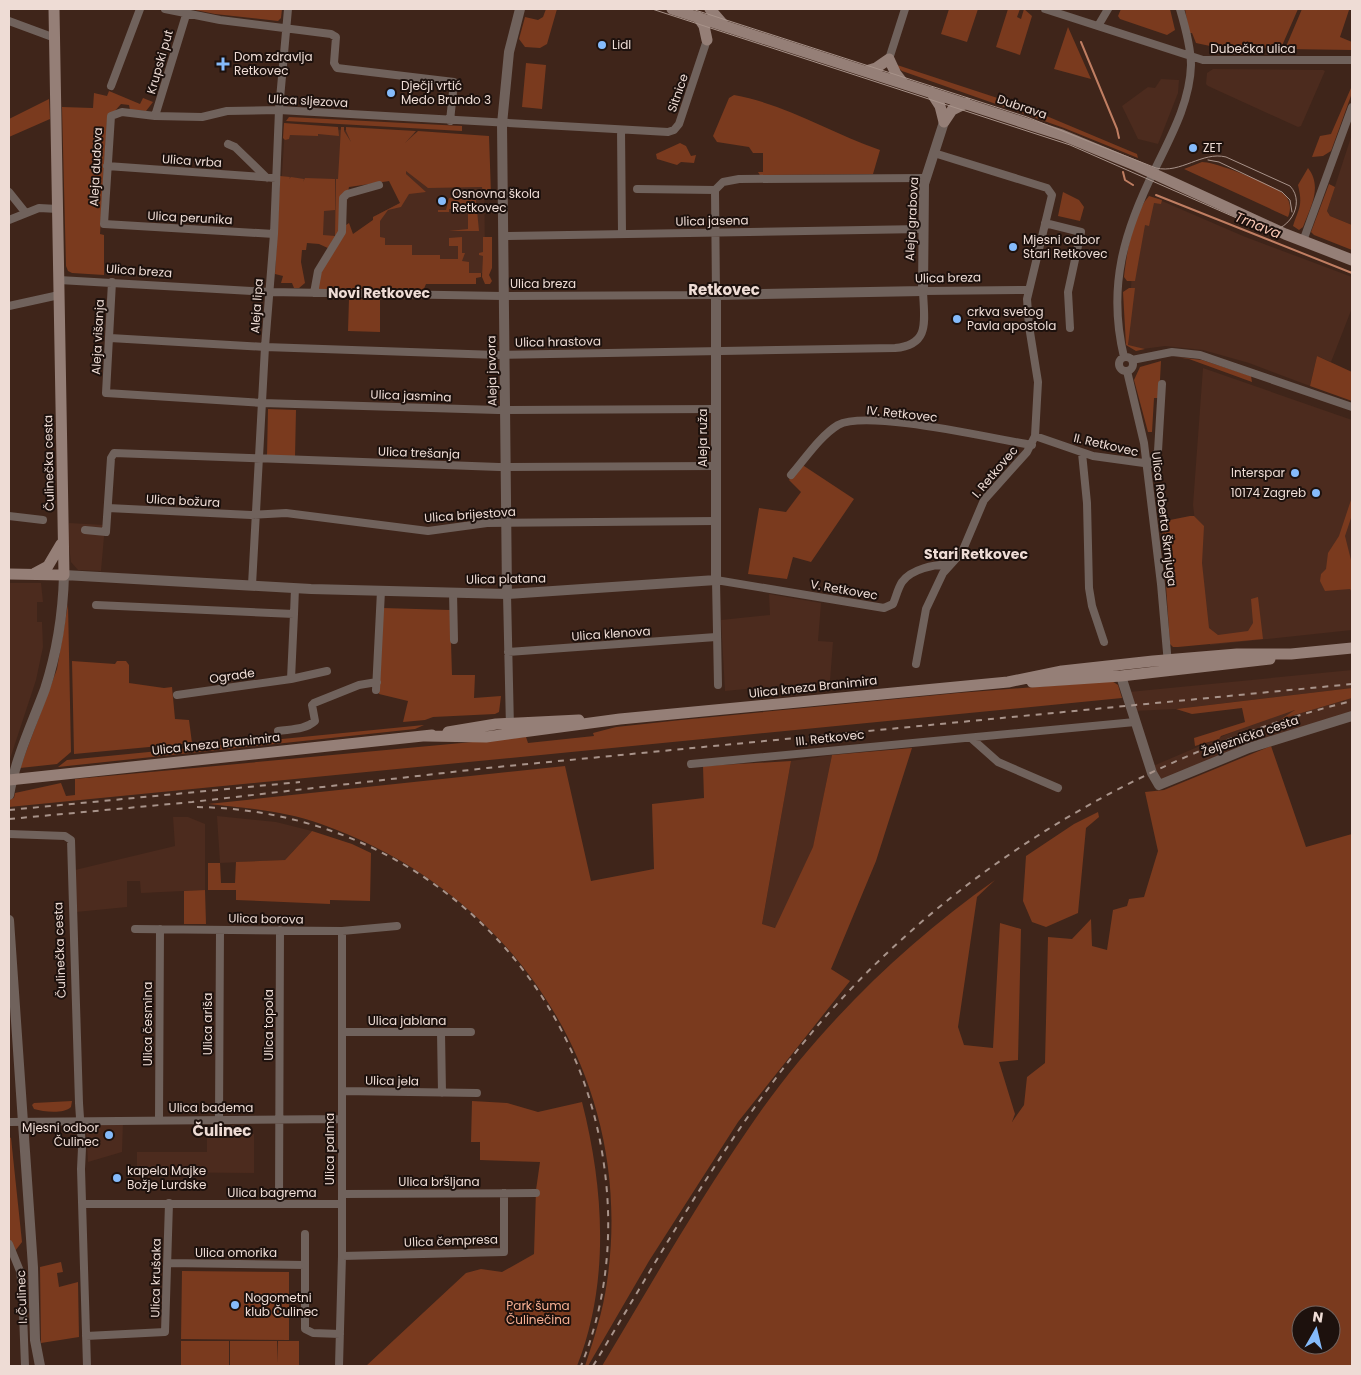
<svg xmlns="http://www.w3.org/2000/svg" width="1361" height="1375" font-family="Poppins,sans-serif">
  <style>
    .built { fill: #4c2b1e }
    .green { fill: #7a3a1e; fill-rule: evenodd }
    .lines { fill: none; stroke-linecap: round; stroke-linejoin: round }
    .stream { stroke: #c07e62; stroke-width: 2 }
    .minor { stroke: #70625c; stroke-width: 8 }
    .tertiary { stroke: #70625c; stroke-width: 10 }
    .secondary { stroke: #957f77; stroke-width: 11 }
    .tram { stroke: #a8938a; stroke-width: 1 }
    .rail { stroke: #a8938a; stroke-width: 2; stroke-dasharray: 6 6; stroke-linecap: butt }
    .poi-dot { fill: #85bbfb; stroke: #1d110d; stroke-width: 2 }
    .labels { text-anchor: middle; stroke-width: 4; stroke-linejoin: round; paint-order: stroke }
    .poi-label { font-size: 12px; fill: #eedcd5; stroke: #1d110d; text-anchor: start }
    .street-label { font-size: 12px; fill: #eedcd5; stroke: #1d110d }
    .park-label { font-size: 12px; fill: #f8b093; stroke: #1d110d }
    .water-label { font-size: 14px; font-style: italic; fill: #f7c6b3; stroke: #1d110d }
    .neighbourhood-label { font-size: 14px; font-weight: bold; fill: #eedcd5; stroke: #1d110d }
    .quarter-label { font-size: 15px; font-weight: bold; fill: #eedcd5; stroke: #1d110d }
  </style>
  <rect width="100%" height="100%" fill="#3f251a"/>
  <!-- built -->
  <path class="built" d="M1213 69 1323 70 1325 71 1301 126 1298 127 1208 86 1206 84 1207 73Z
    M1161 79 1179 80 1178 93 1158 144 1138 139 1122 106 1148 87 1155 88Z
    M285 127 484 137 485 273H395L344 241 373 220V217L400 203 390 181 341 188 338 239 278 236Z
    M1352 134V225L1330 216 1327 211Z
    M1155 198 1243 236 1352 277V308L1331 362 1317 356 1310 386 1249 363 1203 350 1165 346 1143 349 1128 346 1132 269 1140 234Z
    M1203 368 1352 420V589H1350L1352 593V630L1210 645 1193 505Z
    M69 523 105 525 101 571 78 570 71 562 68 539Z
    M9 583H41L43 602H37V622H42L43 647 36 680 9 762Z
    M769 594 821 603 818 641 833 642 830 681 725 691 721 620 770 615Z
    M1352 670V688L1176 709 1134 711 1129 692Z
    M1352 698V712L1161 781 1153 766 1263 719 1298 709 1283 718Z
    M832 755 813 848 776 928 762 924 791 761Z
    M217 816 276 822 312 831 285 860 220 863Z
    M173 817H188L205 824V890L141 893 140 881H127V907L76 912 75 870 175 846Z
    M123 1122 122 1152 88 1162 86 1124Z
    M207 1133 254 1134V1173L137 1172V1152H207Z"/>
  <!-- green -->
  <path class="green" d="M190 9H282L281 18 278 21 215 14Z
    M546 9H557L547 44 540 48 525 47 519 39 525 17 538 20 543 17Z
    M949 9H978L967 42 941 34Z
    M1008 9H1020L1017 17 1021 19 1024 9 1032 16 1020 55 996 47Z
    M1121 9H1170L1175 30 1167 35 1120 19 1118 16Z
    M1185 9H1298L1281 48 1224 49 1196 43 1192 33H1189Z
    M1302 9 1349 10 1340 37 1352 42V50L1285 49Z
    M1068 27 1091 79 1054 69Z
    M526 63 546 65 542 109 522 107Z
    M894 64 1025 107 1137 154 1138 158 1064 128 902 71Z
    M1351 88 1352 93 1331 151 1323 156 1312 157 1320 136 1331 134Z
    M109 91 140 104 143 98 153 102 146 111 130 110 129 105 121 104 107 120 100 234 104 235V275L72 273 68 271 66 266 62 107 93 108 94 93 107 96Z
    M734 95C785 104 831 133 880 150L873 174 768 175V177H761L758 172H763V153H753L749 147 717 142 713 136 729 98Z
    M49 99 50 119 9 137V119Z
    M289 117 462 126V131L286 121Z
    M284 123 338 127 339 136 318 134V136L290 135 289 139 285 140 283 138Z
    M341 127H344V131L351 142 346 131V127L416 131 405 143 418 131 489 136 491 194H483L482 187 428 188 406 171V174L426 192 409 194 401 207 388 210 380 221V237L385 238V245H412V255H440V259H458V246H449V238L462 237V253H465L462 261 469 262V273H481V277L476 278V284H426L423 291 417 292 318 289C315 266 341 248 346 225L349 223 353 234 373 220V217L400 203 389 181 349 187 340 231 330 249 319 244 307 243 306 250H302L301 262 305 283 299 288H294L292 283H281L283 276 275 274 280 176 290 177 289 179 291 177 304 179 303 182 305 178 335 179V210L324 211 323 235 335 236 336 179H338Z
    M680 143 686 146 691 156 696 155 694 163 681 162 677 165 657 159 656 154Z
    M1202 162C1216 162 1275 185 1285 195 1291 202 1291 210 1288 217L1184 169Z
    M1308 168C1323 187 1310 208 1303 227L1299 230 1293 226C1299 207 1303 206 1298 185Z
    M1329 184 1335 187 1327 211 1330 216 1352 225V250L1314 235 1311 232Z
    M1063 192 1079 200 1084 207 1080 221 1058 216Z
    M1149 196 1162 200 1161 204 1154 203 1149 226 1145 225 1135 281H1127L1124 277C1127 252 1132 215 1149 196Z
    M449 198 476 200 479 231H449L468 229V209H449V212H438V210H446Z
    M483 237H492V268L489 275 492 281 490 284H485L482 277 483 256 479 255V253L483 252Z
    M1129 288H1135L1128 345 1145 349 1136 351 1126 345 1123 292Z
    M349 299 380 300V332L348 331Z
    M1317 356 1352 372V401L1310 386Z
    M1176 357 1202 360 1251 376 1252 382 1189 359Z
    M1161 361 1159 398H1154L1152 432H1148L1134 380 1140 367Z
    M268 409 296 410 295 457 267 456Z
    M801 464 854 499 811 562 793 557 787 579 748 574 759 508 786 512 801 492 789 480Z
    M1352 497V515L1345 536 1351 560 1352 593 1350 589 1325 591 1320 581 1321 574 1326 569 1328 553 1339 536Z
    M1190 516H1194L1204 526 1202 563 1209 628 1218 635 1248 631 1253 623 1251 599 1258 597 1263 639 1178 647H1173L1170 644 1162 527 1165 521Z
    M68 604 71 752 57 764 20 768 57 669Z
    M383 608 450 610 452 675H475L474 698 501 696 499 712 495 714 433 717 425 720 403 722 408 701 379 694Z
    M72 661 115 664 117 661H126L129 665V683L164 688 172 687 175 719 189 720 192 743 74 754Z
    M1112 681 1118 685 1122 698 9 807V799L14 798 15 793 61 783 66 796 75 795V779L526 737 528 743 594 736 593 733 616 727 681 720 958 693Z
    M1352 688V698L1281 719 1295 710 1221 736 1219 739 1195 746 1194 738 1245 722 1242 708 1192 714 1176 709Z
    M424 725 415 729 58 767 67 760Z
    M1271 746 1306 847 1352 834V1366H602C650 1286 696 1205 749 1128 814 1032 900 947 995 880L977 897 958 1027 964 1045 993 1048 1000 923 1021 929 1018 1060 999 1062 1015 1114 1012 1122 1024 1105 1027 1077 1045 1063 1048 937 1072 939 1091 919 1092 946 1107 950 1113 910 1127 906 1129 899 1144 897 1158 851 1145 792 1164 790ZM1301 1315H1331V1345H1301Z
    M912 748 876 861 831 969 850 981 738 1122 649 1261 588 1366H585C594 1339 603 1311 607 1282 637 1077 514 892 321 824 285 811 246 808 208 804L565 766 591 881 654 869 652 804 704 798 703 766 791 761 762 924 775 928 813 847 832 755Z
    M1098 812 1099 817 1086 828 1078 913 1046 927 1032 922 1023 901 1026 856 1074 824Z
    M312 831 352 844 371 853 370 901 330 900V904L236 900V890H208V863H220L221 883H235L236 862 285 860Z
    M205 890 206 924H184V891Z
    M72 1101 71 1107C64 1114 44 1112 34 1109L32 1105 34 1103Z
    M472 1101 507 1103 538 1112 582 1102C604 1188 610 1283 577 1366H366L466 1273 481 1269 502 1272 534 1254 536 1190 540 1162 480 1160V1142H471Z
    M9 1137 11 1138 22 1242 15 1251 9 1240Z
    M61 1262 63 1272 57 1273 59 1287 78 1282 79 1337 41 1343 40 1267Z
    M182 1271 289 1272V1340L181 1339Z
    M181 1341H229V1366H181Z
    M230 1341H277L278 1363V1341H299V1366H230Z"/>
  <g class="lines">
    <!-- stream -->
    <path class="stream" d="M1081 42 1117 129 1119 138
      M1123 172 1125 180 1133 185
      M1156 195 1352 273"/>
    <!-- minor -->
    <path class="minor" d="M165 9 220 20 331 34 336 37 334 63 337 68 454 82 450 121
      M1045 9 1203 60H1352
      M9 21 55 38
      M1098 26 1108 9
      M889 59 905 9
      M111 86 140 9
      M155 116 186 15
      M621 130 622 233
      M228 144 235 147 267 178
      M107 166 276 178
      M637 189 715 190
      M9 192 25 212
      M9 220 39 208 58 209
      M1045 223 1081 232 1068 292 1070 328
      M274 234 104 224 111 116 122 112 155 116 202 117 227 111 279 110 668 132 674 130 679 124 707 40
      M503 236 922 229
      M1303 241 1352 107
      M59 280 269 292 503 296 716 295 715 190 723 182 739 179 925 178
      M112 282 106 393 262 403 498 410 716 409
      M314 293 318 271 342 232 343 198 347 194 379 185
      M9 306 59 295
      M110 338 265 347 497 355 895 348C931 345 924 320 923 291L1028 290
      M1119 364a7 7 0 1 1 14 0a7 7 0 1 1-14 0Z
      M1124 357C1107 287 1124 231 1155 169 1171 136 1190 102 1191 65 1191 47 1185 26 1180 9
      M1132 360 1172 352 1200 355 1352 407
      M1127 371 1144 443 1161 584 1168 664
      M1035 436 1093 456 1151 464 1158 451 1162 384
      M1082 453 1087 503 1089 588 1092 606 1104 642
      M791 475C805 459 820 436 838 425 867 409 994 439 1032 445
      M108 508 251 515 286 513 428 531 487 523 716 521
      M9 516 43 520
      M85 530 106 532 111 458 114 453 499 467 716 466
      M252 585 265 347 274 234 279 110 288 9
      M453 592 454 640
      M507 594 510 728
      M96 605 294 614 295 588
      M508 652 716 637
      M916 664 926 609 943 573 962 552 984 500 1027 452 1035 436 1038 382 1029 326 1027 299 1052 195 1047 188 934 153
      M291 679 327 671
      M718 685 716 580 884 608 893 604C896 597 898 588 902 582 911 569 935 564 949 565
      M376 690 381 591
      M177 695 291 679 294 614
      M278 731C291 729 305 730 315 721L312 705 314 703 359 685 377 682
      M971 738 998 762 1058 788
      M691 764 1135 722
      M9 834 65 836 71 840 79 1103 82 1148 81 1169 87 1366
      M135 929 342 931 397 926
      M342 1032H471
      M441 1032 442 1093
      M342 1091 477 1093
      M219 1119 220 930
      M159 1120 160 929
      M9 1122 342 1119
      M342 1194 536 1193
      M82 1204H342
      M279 1204 280 930
      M305 1234V1329L313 1333 340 1334
      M9 1244 20 1271 22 1287 25 1366
      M342 1256 504 1252V1193
      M168 1263 305 1265
      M86 1336 165 1332 169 1203
      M339 1366 342 1256V931"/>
    <!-- tertiary -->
    <path class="tertiary" d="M507 594 502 124 509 52 520 9
      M1121 676 1152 773 1159 785 1249 748 1352 716
      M9 795C16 757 32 724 45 689 57 652 63 613 64 575L311 589 507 594 716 580V295L923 291 924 184 944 122
      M9 920 33 1267 35 1340 40 1366"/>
    <!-- secondary -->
    <path class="secondary" d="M672 9 1062 135 1137 166 1285 234 1352 260
      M710 9 723 24
      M698 17 704 26 707 40
      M866 71 876 68 889 59 896 74 903 83
      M931 92 940 106 944 122
      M944 122 952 110 966 103
      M35 573 48 566 61 544
      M9 574 64 575 54 9
      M1032 682 1121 676 1270 659
      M448 732 496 724 579 720
      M426 736 486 737 620 719 1008 682 1062 671 1153 661 1237 654H1291L1352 648
      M9 780 432 735"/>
    <!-- tram -->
    <path class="tram" d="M652 9 1070 145 1264 230C1287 235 1307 204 1290 186L1226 157C1202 151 1181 174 1156 168L1027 117 692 9
      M1208 160 1219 162 1282 192 1290 200 1292 212"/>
    <!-- rail -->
    <path class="rail" d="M197 807C400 810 572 956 603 1158 614 1229 608 1299 581 1366
      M9 810 300 782
      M9 819 192 802 487 768 1352 684
      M593 1366C654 1266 711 1163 782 1070 920 887 1130 755 1352 701"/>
  </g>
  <!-- markers -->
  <g class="poi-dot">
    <circle cx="602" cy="45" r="5"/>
    <path d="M220.5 56.5h5v5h5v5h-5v5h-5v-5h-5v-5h5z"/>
    <circle cx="391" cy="93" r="5"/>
    <circle cx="1193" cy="148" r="5"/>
    <circle cx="442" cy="201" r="5"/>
    <circle cx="1013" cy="247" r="5"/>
    <circle cx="957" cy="319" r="5"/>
    <circle cx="1295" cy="473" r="5"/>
    <circle cx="1316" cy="493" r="5"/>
    <circle cx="109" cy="1135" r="5"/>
    <circle cx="117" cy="1178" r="5"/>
    <circle cx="235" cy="1305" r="5"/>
  </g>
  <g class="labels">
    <!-- poi labels -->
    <g class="poi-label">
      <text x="612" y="49">Lidl</text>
      <text x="234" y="61">Dom zdravlja<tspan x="234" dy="14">Retkovec</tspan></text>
      <text x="401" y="90">Dječji vrtić<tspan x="401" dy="14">Medo Brundo 3</tspan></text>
      <text x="1203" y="152">ZET</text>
      <text x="452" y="198">Osnovna škola<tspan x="452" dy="14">Retkovec</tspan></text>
      <text x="1023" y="244">Mjesni odbor<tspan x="1023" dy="14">Stari Retkovec</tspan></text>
      <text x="967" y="316">crkva svetog<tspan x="967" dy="14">Pavla apostola</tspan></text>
      <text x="1285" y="477" text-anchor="end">Interspar</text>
      <text x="1306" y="497" text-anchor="end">10174 Zagreb</text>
      <text x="99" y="1132" text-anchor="end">Mjesni odbor<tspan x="99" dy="14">Čulinec</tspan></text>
      <text x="127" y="1175">kapela Majke<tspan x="127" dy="14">Božje Lurdske</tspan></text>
      <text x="245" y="1302">Nogometni<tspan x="245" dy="14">klub Čulinec</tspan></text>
    </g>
    <!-- street labels -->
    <g class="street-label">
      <text x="1253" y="53">Dubečka ulica</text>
      <text transform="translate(160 62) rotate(-74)" y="4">Krupski put</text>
      <text transform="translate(678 93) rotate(-71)" y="4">Sitnice</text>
      <text transform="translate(308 101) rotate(3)" y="4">Ulica sljezova</text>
      <text transform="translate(1022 107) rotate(19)" y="4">Dubrava</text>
      <text transform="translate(192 161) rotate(4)" y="4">Ulica vrba</text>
      <text transform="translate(96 167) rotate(-87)" y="4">Aleja dudova</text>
      <text transform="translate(190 218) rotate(3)" y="4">Ulica perunika</text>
      <text transform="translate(912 219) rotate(-87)" y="4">Aleja grabova</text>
      <text transform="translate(712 221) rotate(-1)" y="4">Ulica jasena</text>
      <text transform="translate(139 271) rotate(4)" y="4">Ulica breza</text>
      <text transform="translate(948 278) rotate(-1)" y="4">Ulica breza</text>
      <text x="543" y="288">Ulica breza</text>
      <text transform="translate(257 306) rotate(-86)" y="4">Aleja lipa</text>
      <text transform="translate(98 337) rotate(-87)" y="4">Aleja višanja</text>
      <text transform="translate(558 342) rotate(-1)" y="4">Ulica hrastova</text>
      <text transform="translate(492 371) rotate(-91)" y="4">Aleja javora</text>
      <text transform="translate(411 396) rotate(2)" y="4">Ulica jasmina</text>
      <text transform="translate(902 414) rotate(6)" y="4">IV. Retkovec</text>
      <text transform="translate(703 438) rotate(-90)" y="4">Aleja ruža</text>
      <text transform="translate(1106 445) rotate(13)" y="4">II. Retkovec</text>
      <text transform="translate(419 453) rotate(2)" y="4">Ulica trešanja</text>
      <text transform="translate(49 463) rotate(-91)" y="4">Čulinečka cesta</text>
      <text transform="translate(995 472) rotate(-50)" y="4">I. Retkovec</text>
      <text transform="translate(183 501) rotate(3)" y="4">Ulica božura</text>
      <text transform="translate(470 515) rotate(-4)" y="4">Ulica brijestova</text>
      <text transform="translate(1164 519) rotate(83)" y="4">Ulica Roberta Škrnjuga</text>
      <text transform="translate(506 579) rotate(-1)" y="4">Ulica platana</text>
      <text transform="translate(844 590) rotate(10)" y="4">V. Retkovec</text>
      <text transform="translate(611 634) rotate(-4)" y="4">Ulica klenova</text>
      <text transform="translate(232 676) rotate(-8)" y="4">Ograde</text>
      <text transform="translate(813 687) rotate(-6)" y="4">Ulica kneza Branimira</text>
      <text transform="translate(1250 736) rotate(-19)" y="4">Željeznička cesta</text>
      <text transform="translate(830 738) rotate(-6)" y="4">III. Retkovec</text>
      <text transform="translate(216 744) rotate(-6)" y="4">Ulica kneza Branimira</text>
      <text transform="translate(266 919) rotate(1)" y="4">Ulica borova</text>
      <text transform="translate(60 950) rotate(-92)" y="4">Čulinečka cesta</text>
      <text x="407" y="1025">Ulica jablana</text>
      <text transform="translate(148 1024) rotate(-90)" y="4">Ulica česmina</text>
      <text transform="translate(208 1024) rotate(-90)" y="4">Ulica ariša</text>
      <text transform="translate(269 1025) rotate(-90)" y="4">Ulica topola</text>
      <text transform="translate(392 1081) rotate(1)" y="4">Ulica jela</text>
      <text x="211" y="1112">Ulica badema</text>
      <text transform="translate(330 1149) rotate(-90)" y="4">Ulica palma</text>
      <text x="439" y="1186">Ulica bršljana</text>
      <text x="272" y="1197">Ulica bagrema</text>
      <text transform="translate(451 1241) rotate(-2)" y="4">Ulica čempresa</text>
      <text x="236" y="1257">Ulica omorika</text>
      <text transform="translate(156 1278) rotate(-89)" y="4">Ulica krušaka</text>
      <text transform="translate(22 1297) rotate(-92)" y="4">I. Čulinec</text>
    </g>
    <!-- park labels -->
    <g class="park-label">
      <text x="538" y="1310">Park šuma<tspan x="538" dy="14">Čulinečina</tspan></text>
    </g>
    <!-- water labels -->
    <g class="water-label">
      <text transform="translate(1258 225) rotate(22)" y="5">Trnava</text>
    </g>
    <!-- neighbourhood labels -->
    <g class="neighbourhood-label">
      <text x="379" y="298">Novi Retkovec</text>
      <text x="976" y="559">Stari Retkovec</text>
    </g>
    <!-- quarter labels -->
    <g class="quarter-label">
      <text x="724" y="295">Retkovec</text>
      <text x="222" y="1136">Čulinec</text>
    </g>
  </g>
  <!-- border -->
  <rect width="1361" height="1375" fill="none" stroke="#eedcd5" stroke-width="20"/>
  <!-- north arrow -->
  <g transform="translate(1316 1330) rotate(8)"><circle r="24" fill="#1d110d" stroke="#71625d"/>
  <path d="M0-4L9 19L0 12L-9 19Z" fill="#85bbfb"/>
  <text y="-8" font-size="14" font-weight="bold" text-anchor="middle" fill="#eedcd5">N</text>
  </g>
</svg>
